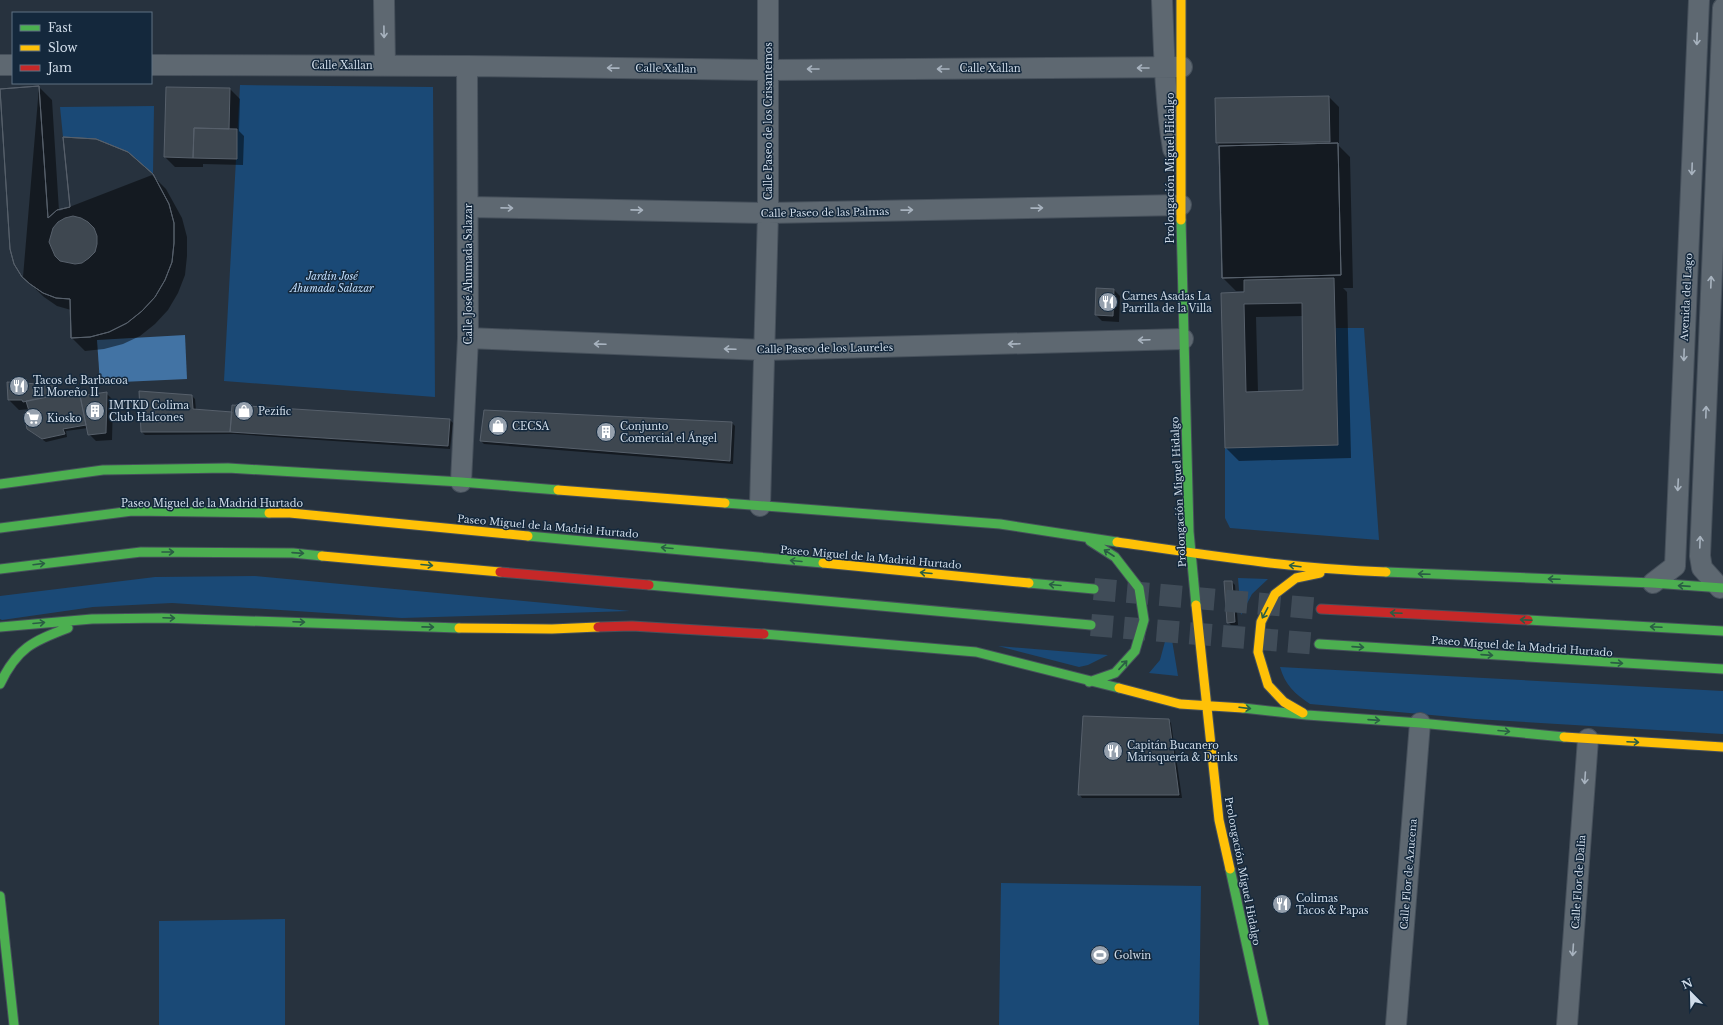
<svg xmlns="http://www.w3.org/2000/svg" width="1723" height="1025" font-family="'Libre Baskerville',serif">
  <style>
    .green { fill: #1a4976 }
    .water { fill: #4273a4 }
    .shadow { fill: #0007; fill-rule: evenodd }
    .building { fill: #3e4750; stroke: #57606b; fill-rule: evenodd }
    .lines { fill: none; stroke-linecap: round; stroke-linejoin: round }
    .highway-tunnel { stroke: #404c58; stroke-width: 22; stroke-dasharray: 22 11; stroke-linecap: butt }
    .street-casing { stroke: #46505b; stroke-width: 22 }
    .fast-casing { stroke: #46505b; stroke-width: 11 }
    .slow-casing { stroke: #46505b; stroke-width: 11 }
    .jam-casing { stroke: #46505b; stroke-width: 11 }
    .street { stroke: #5e6871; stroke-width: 20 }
    .fast { stroke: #4caf50; stroke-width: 9 }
    .slow { stroke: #ffc107; stroke-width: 9 }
    .jam { stroke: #c62828; stroke-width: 9 }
    .oneway { stroke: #a8b3bf }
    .oneway2 { stroke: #2a5e44 }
    .labels { text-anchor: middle; stroke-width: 3; stroke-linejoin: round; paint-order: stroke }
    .street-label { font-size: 10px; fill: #d0dce9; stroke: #14283c }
    .park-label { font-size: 10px; font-style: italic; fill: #c2dffe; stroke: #14283c }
    .poi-label { font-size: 10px; fill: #d0dce9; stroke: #14283c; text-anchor: start }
  </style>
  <rect width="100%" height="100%" fill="#27323e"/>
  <!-- green -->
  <path class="green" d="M240 85 433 87 435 397 224 381Z
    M154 106 153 174 128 152 96 139 63 137 60 107Z
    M1336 328H1364L1379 540 1230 528 1225 518V448L1338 445Z
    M255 576 630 611 402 618 172 603 93 607 2 620 0 619V596L155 577Z
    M1238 578 1268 579 1252 594 1241 615Z
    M1167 634H1171L1178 676 1149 673 1160 660Z
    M998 646 1108 655 1088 665 1079 667Z
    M1280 667 1723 691V734L1475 719 1310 704C1295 694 1285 685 1280 667Z
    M1001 883 1201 886 1199 1025H999Z
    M285 919V1025H159V921Z"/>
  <!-- water -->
  <path class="water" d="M185 335 187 379 100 383 97 340Z"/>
  <!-- shadow -->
  <path class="shadow" d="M39 87 52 100 59 211 152 175 166 189 182 218 187 237V256L185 275 178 293 168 310 155 324 140 336 123 344 104 349 85 351 72 338 71 310 57 306 44 297 23 277Z
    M167 88 230 89 240 99 239 131 244 136 243 165 203 164V167H175L165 157Z
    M1329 97 1339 107V146L1350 157 1353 288H1343L1347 292 1351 458 1239 461 1226 448 1222 294 1245 293V291H1236L1223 278 1220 146 1217 143ZM1303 316 1304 391 1258 392 1256 317Z
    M1114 290 1120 296 1119 322 1102 321 1096 315Z
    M55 386 63 394 78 391 82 397 106 393 113 400 112 440 96 441 89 434 88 428 66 431 67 437 46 442 31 432 28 429 30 409 19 410 9 400Z
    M140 392 192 396 195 399 196 411 233 413 450 420 453 423 450 449 234 434 145 435 142 432Z
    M732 423 735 426 733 464 484 444 481 441Z
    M1232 582 1235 585 1238 625H1231L1228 622Z
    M1084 717 1168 720 1171 723 1182 798H1082L1080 795Z"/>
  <!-- building -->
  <path class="building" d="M39 86 48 218 57 210 70 207 63 137 96 139 128 152 153 174 169 204 174 223V243L172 262 165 280 155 297 142 311 127 323 109 332 90 337 71 338 70 299 56 298 43 293 30 284 22 277 14 264 10 249 0 89ZM73 216 81 218 88 222 94 228 97 236V244L95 252 89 258 82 263 75 264 60 261 55 256 49 242 53 228 58 222 65 218Z
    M39 86 48 218 57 210 70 207 63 137 96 139 128 152 153 174 169 204 174 223V243L172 262 165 280 155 297 142 311 127 323 109 332 90 337 71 338 70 299 56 298 43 293 30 284 22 277 14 264 10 249 0 89Z
    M166 87 230 88 229 129 194 128 193 158 164 157Z
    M1329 96 1330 142 1216 143 1215 98Z
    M194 128 237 129V159L193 158Z
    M1338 143 1341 275 1222 278 1219 146Z
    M1338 143 1341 275 1222 278 1219 146Z
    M1334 278 1338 445 1225 448 1221 293 1244 292V280ZM1302 303 1303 390 1246 392 1244 304Z
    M1096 288 1114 289 1113 316 1095 315Z
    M7 382 55 385 58 395 23 402 22 400H8Z
    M79 390 86 425 63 429 65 434 42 439 27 429 24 414 29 411 26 401Z
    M139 391 192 395 193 409 232 412 230 432H141Z
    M107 392 106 433 88 435 80 396Z
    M232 405 450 419 448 446 230 432Z
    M484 410 732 422 730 461 480 441Z
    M1224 581H1232L1235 622 1227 623Z
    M1083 716 1169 719 1179 795H1078Z"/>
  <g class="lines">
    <!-- highway-tunnel -->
    <path class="highway-tunnel" d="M1094 589 1321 609
      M1091 625 1319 644"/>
    <defs>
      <path id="street" d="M384 0 385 65
        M1162 0C1164 50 1165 100 1173 149
        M0 65H13
        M151 65 467 66 769 70 1182 67
        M468 207 768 213 1181 205
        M468 338 764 350 1183 339
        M461 482 468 338 467 66
        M760 506 768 213V0
        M1653 583 1675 566 1699 0
        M1720 588 1702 568 1700 556 1723 8
        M1396 1025 1420 723
        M1567 1025 1588 739"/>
      <path id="fast" d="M1181 220 1189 532 1196 605
        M0 484 103 470 228 468 461 482 558 490
        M725 503 1000 524 1117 542
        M0 528 132 511 269 513
        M528 536 823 563
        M0 569 141 552 293 553 322 556
        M1386 572 1653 583 1723 588
        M1029 583 1094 589
        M649 585 1091 625
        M1528 620 1723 631
        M0 627 92 619 162 618 459 628
        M764 634 976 652 1119 688
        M1319 644 1723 669
        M1089 682 1115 673 1135 651 1144 620 1139 588 1115 557 1090 541
        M0 684C17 648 33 641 68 628
        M1243 708 1307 715 1420 723 1564 737
        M1230 869 1264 1025
        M0 896 14 1025"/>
      <path id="slow" d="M1181 220V0
        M558 490 725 503
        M269 513H290L528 536
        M1117 542C1207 555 1296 569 1386 572
        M322 556 500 572
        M823 563 1029 583
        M1196 605 1219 820 1230 869
        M459 628 552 629 598 627
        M1119 688 1180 704 1243 708
        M1303 713 1284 702 1268 685 1258 652 1261 622 1275 594 1296 578 1320 573
        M1564 737 1723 747"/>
      <path id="jam" d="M500 572 649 585
        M1321 609 1528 620
        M598 627 632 626 764 634"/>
    </defs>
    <!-- street casing -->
    <use href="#street" class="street-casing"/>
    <!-- fast casing -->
    <use href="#fast" class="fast-casing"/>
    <!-- slow casing -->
    <use href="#slow" class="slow-casing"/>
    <!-- jam casing -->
    <use href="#jam" class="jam-casing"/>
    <!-- street -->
    <use href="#street" class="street"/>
    <!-- fast -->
    <use href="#fast" class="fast"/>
    <!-- slow -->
    <use href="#slow" class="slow"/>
    <!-- jam -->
    <use href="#jam" class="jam"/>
  </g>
  <!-- one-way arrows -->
  <defs><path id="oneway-shaft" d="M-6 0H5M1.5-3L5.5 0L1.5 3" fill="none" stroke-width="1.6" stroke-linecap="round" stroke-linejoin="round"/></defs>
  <g class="oneway">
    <use href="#oneway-shaft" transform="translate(384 32) rotate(89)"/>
    <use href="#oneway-shaft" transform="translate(1697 39) rotate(92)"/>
    <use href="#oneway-shaft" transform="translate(613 68) rotate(-179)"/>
    <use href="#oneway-shaft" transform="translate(1143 68) rotate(180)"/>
    <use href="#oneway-shaft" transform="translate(813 69) rotate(180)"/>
    <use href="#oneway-shaft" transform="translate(943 69) rotate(180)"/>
    <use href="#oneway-shaft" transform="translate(1692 169) rotate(92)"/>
    <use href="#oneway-shaft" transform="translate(507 208) rotate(1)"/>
    <use href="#oneway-shaft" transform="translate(1037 208) rotate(-1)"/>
    <use href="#oneway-shaft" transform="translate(637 210) rotate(1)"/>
    <use href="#oneway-shaft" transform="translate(907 210) rotate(-1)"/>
    <use href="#oneway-shaft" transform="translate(1711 282) rotate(-88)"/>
    <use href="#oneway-shaft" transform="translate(1144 340) rotate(178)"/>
    <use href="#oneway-shaft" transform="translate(600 344) rotate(-178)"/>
    <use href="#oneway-shaft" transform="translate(1014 344) rotate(178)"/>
    <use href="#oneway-shaft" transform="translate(730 349) rotate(-178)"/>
    <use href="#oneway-shaft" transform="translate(1684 355) rotate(92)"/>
    <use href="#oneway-shaft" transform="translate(1706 412) rotate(-88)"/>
    <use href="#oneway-shaft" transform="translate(1678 485) rotate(93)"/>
    <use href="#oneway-shaft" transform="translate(1700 542) rotate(-88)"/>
    <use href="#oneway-shaft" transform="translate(1585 778) rotate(94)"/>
    <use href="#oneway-shaft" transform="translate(1573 950) rotate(94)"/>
  </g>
  <g class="oneway2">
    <use href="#oneway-shaft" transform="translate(667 548) rotate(-175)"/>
    <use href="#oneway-shaft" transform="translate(168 552)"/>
    <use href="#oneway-shaft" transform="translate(298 553) rotate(4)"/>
    <use href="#oneway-shaft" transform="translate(1109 553) rotate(-147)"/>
    <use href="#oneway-shaft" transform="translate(796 561) rotate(-175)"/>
    <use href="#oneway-shaft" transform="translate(39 564) rotate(-7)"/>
    <use href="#oneway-shaft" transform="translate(427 565) rotate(5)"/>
    <use href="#oneway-shaft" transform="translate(1295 566) rotate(-173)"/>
    <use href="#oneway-shaft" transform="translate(926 573) rotate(-175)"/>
    <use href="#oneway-shaft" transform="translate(1424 574) rotate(-178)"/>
    <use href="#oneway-shaft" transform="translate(1554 579) rotate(-178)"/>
    <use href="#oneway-shaft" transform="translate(1055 585) rotate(-175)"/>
    <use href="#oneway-shaft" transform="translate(1684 586) rotate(-176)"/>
    <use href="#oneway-shaft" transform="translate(1265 613) rotate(118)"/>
    <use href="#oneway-shaft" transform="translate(1396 613) rotate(-177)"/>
    <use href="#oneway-shaft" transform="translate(169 618) rotate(2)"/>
    <use href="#oneway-shaft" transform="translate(1526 620) rotate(-177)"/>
    <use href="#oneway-shaft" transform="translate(299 622) rotate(2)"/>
    <use href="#oneway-shaft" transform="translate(39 623) rotate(-5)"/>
    <use href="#oneway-shaft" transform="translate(428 627) rotate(1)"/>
    <use href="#oneway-shaft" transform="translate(1656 627) rotate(-177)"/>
    <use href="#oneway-shaft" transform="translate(1358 647) rotate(4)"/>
    <use href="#oneway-shaft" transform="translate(1487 655) rotate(4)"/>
    <use href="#oneway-shaft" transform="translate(1617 663) rotate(4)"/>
    <use href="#oneway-shaft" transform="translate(1123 665) rotate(-47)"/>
    <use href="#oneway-shaft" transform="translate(1245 708) rotate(7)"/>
    <use href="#oneway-shaft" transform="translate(1374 720) rotate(4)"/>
    <use href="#oneway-shaft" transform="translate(1504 731) rotate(5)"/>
    <use href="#oneway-shaft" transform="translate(1633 742) rotate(3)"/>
  </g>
  <!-- icons -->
  <defs>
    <symbol id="restaurant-disc" viewBox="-11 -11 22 22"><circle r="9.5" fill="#95a0ad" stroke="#14283c"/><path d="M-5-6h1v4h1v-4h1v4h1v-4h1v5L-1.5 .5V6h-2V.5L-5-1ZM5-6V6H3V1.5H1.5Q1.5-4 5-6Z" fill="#fff"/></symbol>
    <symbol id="building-disc" viewBox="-11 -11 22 22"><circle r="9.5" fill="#95a0ad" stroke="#14283c"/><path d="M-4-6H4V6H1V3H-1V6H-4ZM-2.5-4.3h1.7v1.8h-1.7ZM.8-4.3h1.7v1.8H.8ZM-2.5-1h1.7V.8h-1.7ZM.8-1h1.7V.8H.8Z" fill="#fff"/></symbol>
    <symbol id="shop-disc" viewBox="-11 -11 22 22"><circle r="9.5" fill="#95a0ad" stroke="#14283c"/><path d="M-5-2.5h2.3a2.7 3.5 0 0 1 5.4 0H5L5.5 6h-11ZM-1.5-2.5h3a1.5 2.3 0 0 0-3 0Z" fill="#fff"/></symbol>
    <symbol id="supermarket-disc" viewBox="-11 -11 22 22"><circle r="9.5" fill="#95a0ad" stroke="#14283c"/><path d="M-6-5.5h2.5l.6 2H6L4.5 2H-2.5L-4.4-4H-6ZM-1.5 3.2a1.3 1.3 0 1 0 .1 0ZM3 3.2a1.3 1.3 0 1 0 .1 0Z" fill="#fff"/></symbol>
    <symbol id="stadium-disc" viewBox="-11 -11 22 22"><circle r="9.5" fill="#95a0ad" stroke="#14283c"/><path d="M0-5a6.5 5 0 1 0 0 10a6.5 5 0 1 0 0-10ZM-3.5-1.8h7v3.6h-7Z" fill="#fff"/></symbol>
  </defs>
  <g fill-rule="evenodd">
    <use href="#restaurant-disc" x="1097" y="291" width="22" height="22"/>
    <use href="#restaurant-disc" x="8" y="375" width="22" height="22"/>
    <use href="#building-disc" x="84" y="400" width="22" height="22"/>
    <use href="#shop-disc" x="233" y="400" width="22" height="22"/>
    <use href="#supermarket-disc" x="22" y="407" width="22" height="22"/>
    <use href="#shop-disc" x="487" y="415" width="22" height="22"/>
    <use href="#building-disc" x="595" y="421" width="22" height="22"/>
    <use href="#restaurant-disc" x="1102" y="740" width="22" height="22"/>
    <use href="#restaurant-disc" x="1271" y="893" width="22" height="22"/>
    <use href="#stadium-disc" x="1089" y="944" width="22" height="22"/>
  </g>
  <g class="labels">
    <!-- street labels -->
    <g class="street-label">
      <text x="342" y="69">Calle Xallan</text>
      <text transform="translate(666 68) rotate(1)" y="4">Calle Xallan</text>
      <text x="990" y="72">Calle Xallan</text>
      <text transform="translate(768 121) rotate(-90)" y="4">Calle Paseo de los Crisantemos</text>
      <text transform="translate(1170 168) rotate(-90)" y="4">Prolongación Miguel Hidalgo</text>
      <text transform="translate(825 212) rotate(-1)" y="4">Calle Paseo de las Palmas</text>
      <text transform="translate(468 274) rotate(-90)" y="4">Calle José Ahumada Salazar</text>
      <text transform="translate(1686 297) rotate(-87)" y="4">Avenida del Lago</text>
      <text transform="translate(825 348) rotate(-1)" y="4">Calle Paseo de los Laureles</text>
      <text transform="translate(1178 492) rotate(-93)" y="4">Prolongación Miguel Hidalgo</text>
      <text x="212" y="507">Paseo Miguel de la Madrid Hurtado</text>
      <text transform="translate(548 526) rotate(5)" y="4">Paseo Miguel de la Madrid Hurtado</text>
      <text transform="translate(871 557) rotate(5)" y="4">Paseo Miguel de la Madrid Hurtado</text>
      <text transform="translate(1522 646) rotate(4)" y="4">Paseo Miguel de la Madrid Hurtado</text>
      <text transform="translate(1243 871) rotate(79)" y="4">Prolongación Miguel Hidalgo</text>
      <text transform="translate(1408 874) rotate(-85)" y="4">Calle Flor de Azucena</text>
      <text transform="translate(1578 882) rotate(-86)" y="4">Calle Flor de Dalia</text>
    </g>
    <!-- park labels -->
    <g class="park-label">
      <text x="332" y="280">Jardín José<tspan x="332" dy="12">Ahumada Salazar</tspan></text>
    </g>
    <!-- poi labels -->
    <g class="poi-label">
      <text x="1122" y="300">Carnes Asadas La<tspan x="1122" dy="12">Parrilla de la Villa</tspan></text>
      <text x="33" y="384">Tacos de Barbacoa<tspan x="33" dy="12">El Moreño II</tspan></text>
      <text x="109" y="409">IMTKD Colima<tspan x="109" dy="12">Club Halcones</tspan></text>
      <text x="258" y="415">Pezific</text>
      <text x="47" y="422">Kiosko</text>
      <text x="512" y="430">CECSA</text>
      <text x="620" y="430">Conjunto<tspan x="620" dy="12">Comercial el Ángel</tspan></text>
      <text x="1127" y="749">Capitán Bucanero<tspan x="1127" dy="12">Marisquería &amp; Drinks</tspan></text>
      <text x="1296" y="902">Colimas<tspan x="1296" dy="12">Tacos &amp; Papas</tspan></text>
      <text x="1114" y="959">Golwin</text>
    </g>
  </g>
  <!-- legend -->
  <rect x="12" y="12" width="140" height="72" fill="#14283c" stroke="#5f7081"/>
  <rect x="20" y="25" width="20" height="6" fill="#4caf50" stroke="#5f7081"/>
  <text x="48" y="32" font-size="12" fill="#d0dce9">Fast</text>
  <rect x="20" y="45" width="20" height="6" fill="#ffc107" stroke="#5f7081"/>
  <text x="48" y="52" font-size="12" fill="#d0dce9">Slow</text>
  <rect x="20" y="65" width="20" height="6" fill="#c62828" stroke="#5f7081"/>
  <text x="48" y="72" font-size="12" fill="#d0dce9">Jam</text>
  <!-- north arrow -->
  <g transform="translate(1691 993) rotate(337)" stroke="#14283c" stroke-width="3" paint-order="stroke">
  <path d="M0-3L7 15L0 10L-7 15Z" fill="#d0dce9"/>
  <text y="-6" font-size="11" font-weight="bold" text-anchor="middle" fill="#d0dce9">N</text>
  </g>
</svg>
